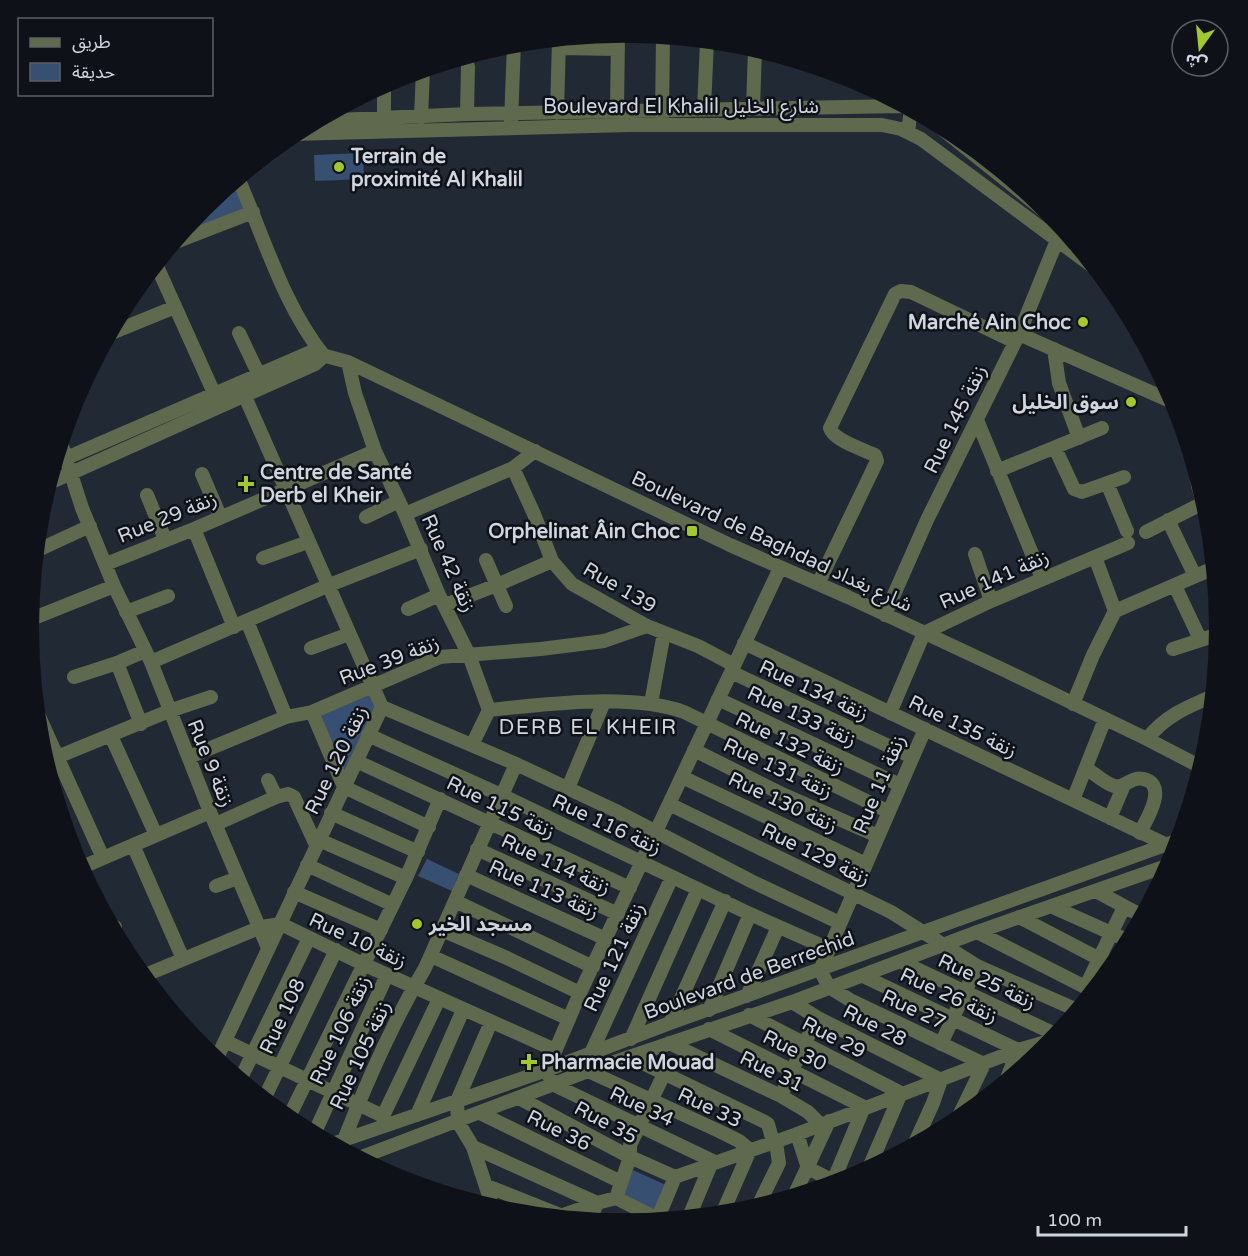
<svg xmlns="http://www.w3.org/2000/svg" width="1248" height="1256" font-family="'Varela Round','Noto Sans Arabic',sans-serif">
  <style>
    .green { fill: #374f71 }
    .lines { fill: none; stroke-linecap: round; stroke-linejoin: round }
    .minor { stroke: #5f694d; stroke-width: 14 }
    .poi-dot { fill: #a2c928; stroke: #0e1117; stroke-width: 2 }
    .labels { text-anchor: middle; stroke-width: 5; stroke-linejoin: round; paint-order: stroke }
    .street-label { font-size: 20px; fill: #d0d6dd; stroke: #0e1117 }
    .poi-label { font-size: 20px; font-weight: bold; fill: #d0d6dd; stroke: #0e1117; text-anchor: start }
    .neighbourhood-label { font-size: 21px; letter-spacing: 1.5px; fill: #d0d6dd; stroke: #0e1117 }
  </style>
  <rect width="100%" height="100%" fill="#212934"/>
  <!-- green -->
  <path class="green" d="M363 153 364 179 315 181 314 155Z
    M238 178 251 210 175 241 203 207Z
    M369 690 377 709 343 776 316 712Z
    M427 859 459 874 452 891 418 876Z
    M633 1170 670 1187 656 1216 621 1199Z"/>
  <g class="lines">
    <!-- minor -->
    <path class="minor" d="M559 48 618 49
      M384 84V118
      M753 108 755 49
      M704 109 707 41
      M617 111 618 35
      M557 113 559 39
      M467 114 468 66
      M662 116 663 36
      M421 117 423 70
      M931 120 1058 222
      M315 121 467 114 904 106
      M511 122 514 43
      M908 132 911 109
      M292 134 629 125H882L901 129 921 139 1096 269
      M238 178C264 237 283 305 324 356
      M173 243 253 212
      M156 264 218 402
      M239 333 259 375
      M109 334 175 307
      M1019 334 1175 403
      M1054 349 1059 383 1079 438
      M348 362 355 393 375 451 405 514 439 595 469 655 489 710 472 745
      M239 383 382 707
      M977 420 1042 578
      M61 443 82 508 114 586 151 662 210 812 268 948
      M1055 448 1074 489 1082 492 1124 477
      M55 463 311 352 348 362 730 545 848 597 1004 670 1147 739 1201 767
      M513 468 534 514 552 561 572 584 647 626 698 646 734 665
      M997 471 1102 428
      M202 474 220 516
      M49 483 315 364 324 356
      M1107 483 1127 531
      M147 495 165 539
      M405 514 513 468 535 451
      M366 517 399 501
      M1168 520 1195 576
      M194 529 234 627
      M1146 532 1201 504C1204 495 1195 487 1198 478
      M36 551 90 526
      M975 554 991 601
      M1095 557 1115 611
      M263 558 308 542
      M486 560 506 606
      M106 564 194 529 375 451
      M818 584 877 461 875 455C864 450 833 440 830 428L895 294 901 291 911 292 1015 342
      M1175 586 1200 639
      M445 605 497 585 552 561
      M408 609 439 595
      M126 612 168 596
      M885 615 927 520 1019 334 1062 228
      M29 620 114 586
      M247 621 286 717
      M744 643 1165 844
      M311 648 349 634
      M1173 649 1219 634
      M151 662 327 586 421 549
      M117 663 141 724
      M731 672 912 757
      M74 677 117 663 145 651
      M718 699 900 785
      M651 703 664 633
      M1073 704 1093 655 1115 611 1214 568
      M382 707 516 764 614 810 751 881 840 923
      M489 710C546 704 630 693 684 712L889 812
      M37 712 103 858
      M312 712 344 787 429 827
      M890 713 924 633 991 601 1128 543
      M925 729 820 970 829 987 850 1000 984 1064 956 1122
      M368 735 501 795 750 914 829 949
      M111 736 156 835
      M1147 739C1165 716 1187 707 1213 696
      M694 750 784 795 878 836
      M189 757 286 717 312 712 440 657 541 649 604 641 647 626
      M356 761 630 888
      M45 762 169 711 211 697
      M1086 768C1094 773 1104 783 1114 786 1122 788 1128 781 1136 779 1140 778 1145 779 1149 781 1165 791 1146 820 1140 833
      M682 777 866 864
      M268 780 276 797
      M568 788 604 702
      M1073 800 1105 719
      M669 804 891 912 977 966 1077 1010
      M331 813 418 852
      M1110 818 1124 785
      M216 824 276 797 288 794 294 797 316 845
      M319 840 406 878
      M133 845 183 959
      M477 849 618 914
      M307 865 393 905
      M80 868 210 812
      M466 875 606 939
      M216 886 238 878
      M1096 891 1142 916
      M294 892 381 930
      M455 901 593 967
      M1053 907 1129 941
      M1019 917 1113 966
      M113 928 115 927
      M442 930 507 958 580 993
      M977 932 1093 991
      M431 956 569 1019
      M902 962 1057 1035
      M143 976 261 927 281 924 363 964 555 1050
      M863 976 1018 1050 1006 1081
      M1086 986 1124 907
      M747 996 778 927
      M792 1002 818 1018 941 1080 933 1103 914 1145
      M709 1010 750 914
      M749 1015 901 1093 868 1170
      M491 1022 457 1101 458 1122 473 1147 493 1208
      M670 1023 725 901
      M709 1029 864 1107 832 1184
      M631 1039 698 889
      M225 1041 383 1116
      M669 1043 781 1096 808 1112 820 1124
      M941 1044 977 966
      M591 1053 672 877
      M630 1057 765 1122 768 1124 773 1142
      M216 1060 382 707
      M588 1071 719 1131 739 1141 750 1150 722 1214
      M240 1080 309 938
      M781 1096 804 1044 818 1018
      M519 1098 630 1157 675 1177
      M264 1099 336 950
      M480 1113 621 1182
      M417 1115 463 1010
      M288 1119 406 878 440 799
      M384 1122 383 1116 439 999
      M314 1134 387 975
      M797 1134 808 1168 837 1183
      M344 1140C367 1081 393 1022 425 968L516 764
      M332 1144 547 1070 670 1023 1179 840
      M473 1147 597 1203 590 1220
      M359 1158 588 1071 792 1002 977 932 1169 865
      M715 1162 552 1084 547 1070 580 993 780 568
      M675 1177 797 1134 1018 1050 1053 1040
      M487 1186 560 1215 559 1217
      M794 1196 829 1121
      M616 1198 630 1157V1145L664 1074
      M758 1206 779 1163 776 1142
      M557 1217 597 1203 616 1198 658 1219
      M689 1217 711 1164
      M657 1220 675 1177"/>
  </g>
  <!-- markers -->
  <g class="poi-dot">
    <circle cx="339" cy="167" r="6"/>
    <circle cx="1083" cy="322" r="6"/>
    <circle cx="1131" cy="402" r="6"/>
    <path d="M243 475h6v6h6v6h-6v6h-6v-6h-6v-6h6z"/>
    <rect x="686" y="525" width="12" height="12" rx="3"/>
    <circle cx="417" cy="924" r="6"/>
    <path d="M526 1053h6v6h6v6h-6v6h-6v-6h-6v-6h6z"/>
  </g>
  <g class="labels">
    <!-- street labels -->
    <g class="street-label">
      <text x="681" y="113">Boulevard El Khalil شارع الخليل</text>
      <text transform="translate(955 419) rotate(-64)" y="7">Rue 145 زنقة</text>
      <text transform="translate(167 517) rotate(-22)" y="7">Rue 29 زنقة</text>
      <text transform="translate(772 541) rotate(25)" y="7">Boulevard de Baghdad شارع بغداد</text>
      <text transform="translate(449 563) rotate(66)" y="7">Rue 42 زنقة</text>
      <text transform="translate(994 579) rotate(-24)" y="7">Rue 141 زنقة</text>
      <text transform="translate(620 587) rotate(30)" y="7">Rue 139</text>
      <text transform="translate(389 660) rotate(-21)" y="7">Rue 39 زنقة</text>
      <text transform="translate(814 690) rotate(25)" y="7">Rue 134 زنقة</text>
      <text transform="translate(802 716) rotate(25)" y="7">Rue 133 زنقة</text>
      <text transform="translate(963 726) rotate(26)" y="7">Rue 135 زنقة</text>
      <text transform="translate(790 743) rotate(26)" y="7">Rue 132 زنقة</text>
      <text transform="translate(336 760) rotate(-64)" y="7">Rue 120 زنقة</text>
      <text transform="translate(211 763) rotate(68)" y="7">Rue 9 زنقة</text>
      <text transform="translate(778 768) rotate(25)" y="7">Rue 131 زنقة</text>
      <text transform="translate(879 784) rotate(-67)" y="7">Rue 11 زنقة</text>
      <text transform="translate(783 802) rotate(25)" y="7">Rue 130 زنقة</text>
      <text transform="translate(501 807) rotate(26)" y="7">Rue 115 زنقة</text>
      <text transform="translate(607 824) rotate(25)" y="7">Rue 116 زنقة</text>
      <text transform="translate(816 854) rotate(26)" y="7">Rue 129 زنقة</text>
      <text transform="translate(556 864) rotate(25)" y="7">Rue 114 زنقة</text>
      <text transform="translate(544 889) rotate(24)" y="7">Rue 113 زنقة</text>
      <text transform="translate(358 940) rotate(25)" y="7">Rue 10 زنقة</text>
      <text transform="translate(614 957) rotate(-65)" y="7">Rue 121 زنقة</text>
      <text transform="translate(749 975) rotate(-20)" y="7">Boulevard de Berrechid</text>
      <text transform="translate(987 981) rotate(25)" y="7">Rue 25 زنقة</text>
      <text transform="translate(949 995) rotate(25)" y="7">Rue 26 زنقة</text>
      <text transform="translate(914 1009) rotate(25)" y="7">Rue 27</text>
      <text transform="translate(282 1016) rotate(-65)" y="7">Rue 108</text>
      <text transform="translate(875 1025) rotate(27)" y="7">Rue 28</text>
      <text transform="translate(340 1030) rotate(-65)" y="7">Rue 106 زنقة</text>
      <text transform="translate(834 1037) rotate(27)" y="7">Rue 29</text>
      <text transform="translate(795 1050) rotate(26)" y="7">Rue 30</text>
      <text transform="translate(360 1055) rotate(-65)" y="7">Rue 105 زنقة</text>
      <text transform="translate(772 1071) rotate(26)" y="7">Rue 31</text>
      <text transform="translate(642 1106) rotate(25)" y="7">Rue 34</text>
      <text transform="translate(710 1107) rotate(25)" y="7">Rue 33</text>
      <text transform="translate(606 1122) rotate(28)" y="7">Rue 35</text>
      <text transform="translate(559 1130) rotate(26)" y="7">Rue 36</text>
    </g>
    <!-- poi labels -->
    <g class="poi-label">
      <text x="351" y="163">Terrain de<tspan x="351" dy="23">proximité Al Khalil</tspan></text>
      <text x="1071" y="329" text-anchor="end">Marché Ain Choc</text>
      <text x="1119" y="409" text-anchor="end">سوق الخليل</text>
      <text x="260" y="479">Centre de Santé<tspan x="260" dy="23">Derb el Kheir</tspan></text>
      <text x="680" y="538" text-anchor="end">Orphelinat Âin Choc</text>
      <text x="429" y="931">مسجد الخير</text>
      <text x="541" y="1069">Pharmacie Mouad</text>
    </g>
    <!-- neighbourhood labels -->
    <g class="neighbourhood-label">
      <text x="588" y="734">DERB EL KHEIR</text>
    </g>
  </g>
  <!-- crop -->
  <path d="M0 0H1248V1256H0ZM39 628a585 585 0 1 1 1170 0a585 585 0 1 1-1170 0Z" fill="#0e1117" fill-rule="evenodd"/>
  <!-- legend -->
  <rect x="18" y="18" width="195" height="78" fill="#0e1117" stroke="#5c6066" stroke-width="1.5"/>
  <rect x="30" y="38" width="30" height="9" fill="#5f694d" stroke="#5c6066" stroke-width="1.5"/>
  <text x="72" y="48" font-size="18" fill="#d0d6dd">طريق</text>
  <rect x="30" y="63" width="30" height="18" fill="#374f71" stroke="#5c6066" stroke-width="1.5"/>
  <text x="72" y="78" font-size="18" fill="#d0d6dd">حديقة</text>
  <!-- north arrow -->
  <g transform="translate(1200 48) rotate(195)"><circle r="28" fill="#0e1117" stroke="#5c6066" stroke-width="1.5"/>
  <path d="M0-4.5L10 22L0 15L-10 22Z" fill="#a2c928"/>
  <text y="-9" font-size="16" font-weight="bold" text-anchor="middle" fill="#d0d6dd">ش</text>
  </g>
  <!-- scale -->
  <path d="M1038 1226v9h148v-9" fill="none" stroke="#d0d6dd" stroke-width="3"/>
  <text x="1047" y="1226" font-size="18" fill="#d0d6dd" stroke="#0e1117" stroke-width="4.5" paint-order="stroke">100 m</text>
</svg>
